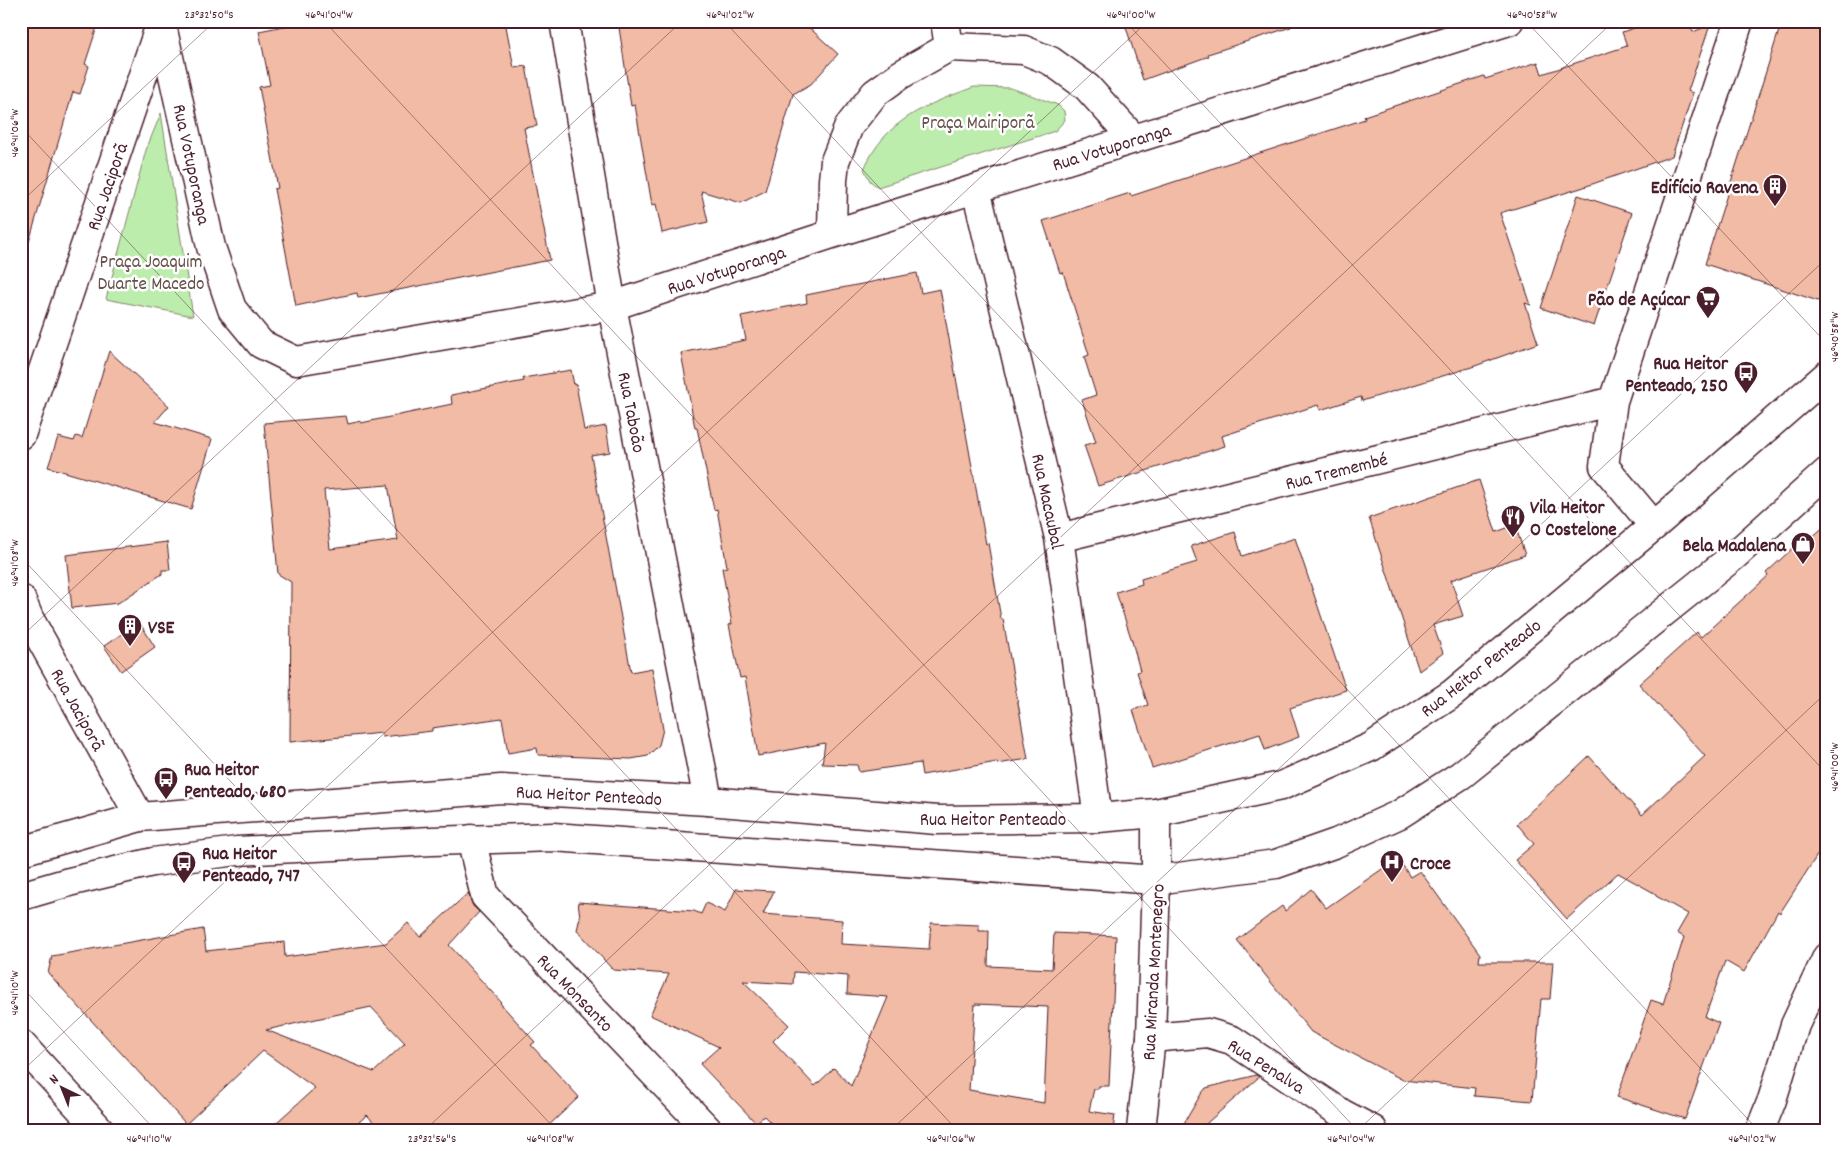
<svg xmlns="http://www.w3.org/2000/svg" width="1848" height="1151" font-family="Dekko,sans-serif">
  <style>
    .green { fill: #bdedac; stroke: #84866c }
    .building { fill: #f1bba5; stroke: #4a1f2b; fill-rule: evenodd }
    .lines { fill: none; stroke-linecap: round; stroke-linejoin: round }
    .street-casing { stroke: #4a1f2b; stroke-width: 31 }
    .secondary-casing { stroke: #4a1f2b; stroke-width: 31 }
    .primary-casing { stroke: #4a1f2b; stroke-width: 31 }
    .street { stroke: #fff; stroke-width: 28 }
    .secondary { stroke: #fff; stroke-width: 28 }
    .primary { stroke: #fff; stroke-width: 28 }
    .ticks { fill: none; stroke: #4a1f2b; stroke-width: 1; stroke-opacity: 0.45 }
    .labels { text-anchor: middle; stroke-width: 5; stroke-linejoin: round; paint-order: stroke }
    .park-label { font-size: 19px; fill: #67524b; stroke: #fff }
    .street-label { font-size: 19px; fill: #4a1f2b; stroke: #fff }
    .poi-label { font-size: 19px; font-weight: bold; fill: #4a1f2b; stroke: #fff; text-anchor: start }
    .neatline { fill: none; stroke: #4a1f2b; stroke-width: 2 }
    .ticks-label { font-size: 12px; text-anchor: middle; fill: #4a1f2b }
  </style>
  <rect width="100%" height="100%" fill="#fff"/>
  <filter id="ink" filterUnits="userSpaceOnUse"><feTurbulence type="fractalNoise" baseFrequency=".02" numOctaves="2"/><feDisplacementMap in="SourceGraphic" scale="10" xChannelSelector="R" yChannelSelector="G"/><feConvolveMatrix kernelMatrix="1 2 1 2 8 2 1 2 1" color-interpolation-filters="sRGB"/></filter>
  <g filter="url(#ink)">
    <!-- green -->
    <path class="green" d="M974 87 1011 88 1058 105 1064 111 1065 120 1055 131 878 187 870 181 864 169C886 119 926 105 974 87Z
      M161 113 193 316 106 299 146 150Z"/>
    <!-- building -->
    <path class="building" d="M21 21H99L85 64 89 66 80 94 73 92 29 242 21 241Z
      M309 21H505L514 68 526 66 537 126 524 128 550 260 358 298 357 293 296 306 274 189 278 188 259 87 270 85 259 31Z
      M618 21H802L838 54 811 84 793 94 765 191 741 203 701 191 708 222 662 233 656 204 652 205 635 105 631 106Z
      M1124 21H1291V27L1208 54 1209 56 1143 80Z
      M1656 21H1689L1693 32 1710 25 1688 91 1693 93 1672 156 1581 188 1500 213 1531 305 1525 303 1538 343 1475 366 1362 401 1361 397 1320 410 1318 405 1222 436 1225 446 1098 486 1084 445 1096 442 1082 400 1096 395 1084 357 1089 355 1063 272 1060 273 1043 221 1130 193 1131 196 1192 176V175L1365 119 1364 116 1484 76 1485 79 1538 62 1542 74 1627 46 1622 32Z
      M1782 21H1827V304L1705 264Z
      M1578 195 1632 213 1594 326 1541 308Z
      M917 273 921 293 940 289 986 544 988 543 1001 619H1003L1028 759 997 764V762L922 775 920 763 859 772 857 765 822 764 825 743 758 756 745 677 740 678 729 625 732 624 722 568 727 567 717 509 714 510 697 428H695L681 353 746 340 741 316 807 303 806 295Z
      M109 351 169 406 155 422 212 439 191 509 48 467 58 437 74 441 76 436 82 438Z
      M571 370 574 385 576 384 584 430 606 426 610 452 591 455 631 672 652 668 663 729 659 745 648 756 631 759 538 755 537 748 508 753 502 718 432 728V731L382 737V733L290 742 291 582 278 574 264 423 346 416 348 424 361 421V423L452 404 451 395 524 381 523 378ZM388 485 398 540 330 549 324 490Z
      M1479 480 1496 532 1515 525 1525 555 1451 580 1463 616 1433 625 1443 653 1419 671 1369 518Z
      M1827 524V840L1780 913 1778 911 1744 972 1725 961 1705 1017 1719 1023 1685 1119 1617 1097 1651 1000 1663 1004 1684 937 1677 933 1688 914 1656 896V894L1618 873 1567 919 1515 860 1534 844 1517 824 1589 756 1642 815 1705 756 1639 684 1697 632 1701 637 1768 576 1766 573 1808 534 1811 538Z
      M1235 532 1242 556 1295 538 1346 690 1290 708 1299 737 1265 750 1260 734 1152 768 1133 710 1148 705 1137 672 1140 671 1132 641 1116 592 1142 584 1141 579 1197 562 1191 546Z
      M167 542 170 570H162V574L118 603 72 608 66 555Z
      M139 622 155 647 121 671 104 646Z
      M1398 858 1410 877 1420 871 1480 954 1479 962H1553L1550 999H1541L1532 1101 1474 1096 1475 1088 1403 1080 1311 1032 1237 940 1282 906 1285 911 1311 889 1326 908Z
      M736 889 774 891 763 914 842 920 841 944 929 949 931 923 979 925V931H989L988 966 1052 969 1054 933 1116 936 1109 1086H1099L1098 1089H1094L1089 1111 1115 1115 1113 1130H778L764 1116 756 1123 700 1064 719 1047 650 1015 669 974 613 970 577 930 580 917 578 902 694 911 701 914 706 903 725 912ZM794 972 848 976 847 994 888 997 851 1086 834 1068 815 1086 773 1041 789 1025 743 981 793 984ZM975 1004 1048 1007 1044 1103 969 1090Z
      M468 893 473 906 479 912 449 945 501 1002 500 1003 535 1042 531 1045 579 1097 544 1130H381L367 1115 350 1130H268L315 1088 263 1051 186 1124 48 973 52 956 203 929 206 951 284 942 285 957 386 943 408 923 420 937ZM371 1007 405 1043 374 1072 266 1030Z
      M1256 1075 1259 1077 1199 1130H1180L1201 1094 1206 1088Z"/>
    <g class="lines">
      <defs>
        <path id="street" d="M161 21 211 247 232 309 261 344 296 361 612 306 832 234 1509 21
          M564 21 612 306 708 801
          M945 21 949 47
          M976 189 1059 538 1098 818
          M832 234 833 180 835 161 849 126 875 93 900 75 949 47 1024 50 1051 61 1087 87 1134 139
          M21 435 161 22
          M1654 526 1604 466 1613 401 1739 21
          M1059 538 1613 401
          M21 599 29 618 140 817
          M471 839 485 896 708 1130
          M1151 1038 1208 1033 1232 1040 1341 1113 1373 1130
          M1760 1130 1772 1100 1795 1025 1827 957"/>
        <path id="secondary" d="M21 1044 100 1130
          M1141 1130 1151 1038 1156 880V813"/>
        <path id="primary" d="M21 851 140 817 501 789 708 801 937 820 1098 818 1156 813 1281 786 1371 747 1452 694 1654 526 1827 375
          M21 896 69 882 153 862 237 851 432 841 553 837 1156 880 1276 864 1336 843 1400 814 1461 775 1734 556 1827 472"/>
      </defs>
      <!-- street casing -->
      <use href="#street" class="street-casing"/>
      <!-- secondary casing -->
      <use href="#secondary" class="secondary-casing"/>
      <!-- primary casing -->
      <use href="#primary" class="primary-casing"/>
      <!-- street -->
      <use href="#street" class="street"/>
      <!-- secondary -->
      <use href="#secondary" class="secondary"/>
      <!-- primary -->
      <use href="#primary" class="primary"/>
    </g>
  </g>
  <!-- ticks -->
  <path class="ticks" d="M324 21 1357 1130M724 21 1758 1130M1125 21 1827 774M1526 21 1827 344M21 127 957 1130M21 202 215 21M21 557 556 1130M21 637 682 21M21 986 155 1130M21 1072 1148 21M425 1130 1614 21M891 1130 1827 258M1358 1130 1827 692M1824 1130 1827 1127"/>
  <!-- icons -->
  <defs>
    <symbol id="building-pin" viewBox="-11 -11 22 30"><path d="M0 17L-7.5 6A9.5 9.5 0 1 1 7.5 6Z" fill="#4a1f2b" stroke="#fff"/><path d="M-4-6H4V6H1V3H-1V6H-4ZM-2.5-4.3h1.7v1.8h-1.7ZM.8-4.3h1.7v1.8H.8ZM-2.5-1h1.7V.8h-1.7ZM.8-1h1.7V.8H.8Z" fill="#fff"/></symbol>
    <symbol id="supermarket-pin" viewBox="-11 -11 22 30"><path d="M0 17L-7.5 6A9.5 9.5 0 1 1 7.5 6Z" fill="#4a1f2b" stroke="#fff"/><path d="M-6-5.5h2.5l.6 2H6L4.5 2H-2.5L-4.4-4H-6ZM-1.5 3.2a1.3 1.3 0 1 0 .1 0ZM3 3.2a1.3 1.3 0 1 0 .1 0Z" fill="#fff"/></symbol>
    <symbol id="bus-pin" viewBox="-11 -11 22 30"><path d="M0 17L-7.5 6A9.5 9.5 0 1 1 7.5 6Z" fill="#4a1f2b" stroke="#fff"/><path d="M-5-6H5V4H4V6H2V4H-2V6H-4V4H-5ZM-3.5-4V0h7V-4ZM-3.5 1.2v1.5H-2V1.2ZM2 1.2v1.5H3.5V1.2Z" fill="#fff"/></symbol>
    <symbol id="restaurant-pin" viewBox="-11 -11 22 30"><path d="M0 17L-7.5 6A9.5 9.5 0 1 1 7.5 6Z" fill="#4a1f2b" stroke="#fff"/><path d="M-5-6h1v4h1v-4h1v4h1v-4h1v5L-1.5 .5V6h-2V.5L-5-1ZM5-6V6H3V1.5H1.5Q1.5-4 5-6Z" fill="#fff"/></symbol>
    <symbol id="shop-pin" viewBox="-11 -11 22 30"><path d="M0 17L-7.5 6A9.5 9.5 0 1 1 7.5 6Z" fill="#4a1f2b" stroke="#fff"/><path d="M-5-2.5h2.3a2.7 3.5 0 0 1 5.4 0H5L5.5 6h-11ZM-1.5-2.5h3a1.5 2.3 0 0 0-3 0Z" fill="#fff"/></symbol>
    <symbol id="hospital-pin" viewBox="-11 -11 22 30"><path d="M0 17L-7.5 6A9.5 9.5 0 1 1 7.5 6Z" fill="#4a1f2b" stroke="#fff"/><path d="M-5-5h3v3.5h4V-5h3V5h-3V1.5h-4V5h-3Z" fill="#fff"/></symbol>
  </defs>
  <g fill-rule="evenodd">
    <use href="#building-pin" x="1761" y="172" width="28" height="38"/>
    <use href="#supermarket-pin" x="1694" y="284" width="28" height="38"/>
    <use href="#bus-pin" x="1732" y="359" width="28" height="38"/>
    <use href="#restaurant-pin" x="1499" y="503" width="28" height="38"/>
    <use href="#shop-pin" x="1789" y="530" width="28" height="38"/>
    <use href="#building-pin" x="116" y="612" width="28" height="38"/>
    <use href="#bus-pin" x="152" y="765" width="28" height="38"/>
    <use href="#hospital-pin" x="1378" y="848" width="28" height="38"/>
    <use href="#bus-pin" x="170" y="849" width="28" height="38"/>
  </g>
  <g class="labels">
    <!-- park labels -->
    <g class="park-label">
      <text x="978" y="128">Praça Mairiporã</text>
      <text x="151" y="267">Praça Joaquim<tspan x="151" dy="22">Duarte Macedo</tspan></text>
    </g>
    <!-- street labels -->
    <g class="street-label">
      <text transform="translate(1111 146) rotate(-17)" y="7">Rua Votuporanga</text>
      <text transform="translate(193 164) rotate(78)" y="7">Rua Votuporanga</text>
      <text transform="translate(106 186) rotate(-71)" y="7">Rua Jaciporã</text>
      <text transform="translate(726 269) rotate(-18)" y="7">Rua Votuporanga</text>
      <text transform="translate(633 412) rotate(79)" y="7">Rua Taboão</text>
      <text transform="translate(1336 470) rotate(-14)" y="7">Rua Tremembé</text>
      <text transform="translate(1049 501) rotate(78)" y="7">Rua Macaubal</text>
      <text transform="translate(1480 667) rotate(-38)" y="7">Rua Heitor Penteado</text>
      <text transform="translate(79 709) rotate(61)" y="7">Rua Jaciporã</text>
      <text transform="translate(589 794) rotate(3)" y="7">Rua Heitor Penteado</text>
      <text x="993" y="825">Rua Heitor Penteado</text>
      <text transform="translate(1152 972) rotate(-87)" y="7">Rua Miranda Montenegro</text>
      <text transform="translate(576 992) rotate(46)" y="7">Rua Monsanto</text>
      <text transform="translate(1267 1065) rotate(32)" y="7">Rua Penalva</text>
    </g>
    <!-- poi labels -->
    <g class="poi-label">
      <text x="1758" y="193" text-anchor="end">Edifício Ravena</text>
      <text x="1690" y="305" text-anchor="end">Pão de Açúcar</text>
      <text x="1728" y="369" text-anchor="end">Rua Heitor<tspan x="1728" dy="22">Penteado, 250</tspan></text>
      <text x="1530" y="513">Vila Heitor<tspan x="1530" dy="22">O Costelone</tspan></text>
      <text x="1786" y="551" text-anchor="end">Bela Madalena</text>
      <text x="148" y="633">VSE</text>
      <text x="184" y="775">Rua Heitor<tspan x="184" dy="22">Penteado, 680</tspan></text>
      <text x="202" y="859">Rua Heitor<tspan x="202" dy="22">Penteado, 747</tspan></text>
      <text x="1410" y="869">Croce</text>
    </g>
  </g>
  <!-- margin -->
  <rect width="1848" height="1151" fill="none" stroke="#fff" stroke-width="55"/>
  <!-- north arrow -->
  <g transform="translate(62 1088) rotate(317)" stroke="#ffffff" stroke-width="4" paint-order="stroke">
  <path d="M0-4L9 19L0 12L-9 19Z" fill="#4a1f2b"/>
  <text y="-8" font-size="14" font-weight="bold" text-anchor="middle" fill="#4a1f2b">N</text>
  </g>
  <rect x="28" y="28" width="1792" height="1096" class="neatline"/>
  <g class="ticks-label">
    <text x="209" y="18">23°32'50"S</text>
    <text x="329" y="18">46°41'04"W</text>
    <text x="730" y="18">46°41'02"W</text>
    <text x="1131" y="18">46°41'00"W</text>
    <text x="1532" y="18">46°40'58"W</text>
    <text transform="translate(14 133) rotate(-90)" y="4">46°41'06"W</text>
    <text transform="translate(1834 337) rotate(-90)" y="4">46°40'58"W</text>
    <text transform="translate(14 563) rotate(-90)" y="4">46°41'08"W</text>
    <text transform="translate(1834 767) rotate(-90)" y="4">46°41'00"W</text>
    <text transform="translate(14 993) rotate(-90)" y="4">46°41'10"W</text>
    <text x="149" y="1142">46°41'10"W</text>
    <text x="432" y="1142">23°32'56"S</text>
    <text x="550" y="1142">46°41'08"W</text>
    <text x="951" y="1142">46°41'06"W</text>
    <text x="1351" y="1142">46°41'04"W</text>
    <text x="1752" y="1142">46°41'02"W</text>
  </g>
</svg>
